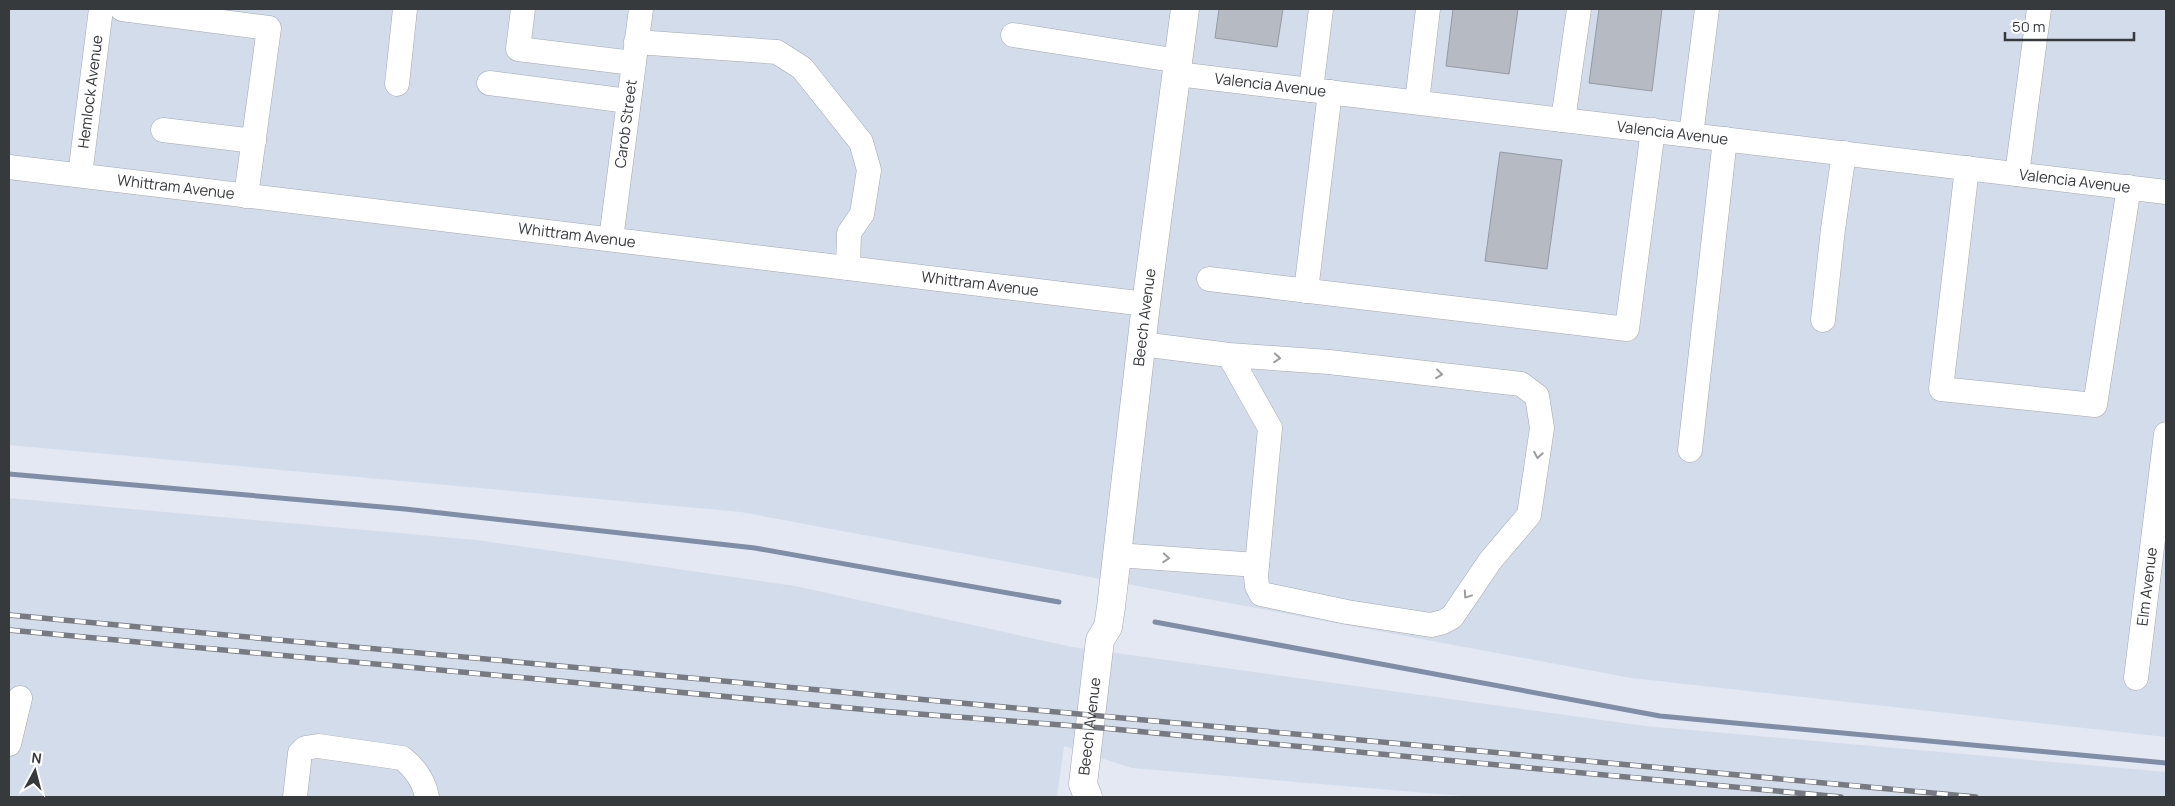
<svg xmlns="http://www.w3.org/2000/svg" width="2175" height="806" font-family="Manrope,sans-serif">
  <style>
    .built { fill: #d3dceb }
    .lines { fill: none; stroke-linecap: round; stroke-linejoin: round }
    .stream { stroke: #808da6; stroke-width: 5 }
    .building { fill: #b5bac3; stroke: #959aa3 }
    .minor-casing { stroke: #a2a7b0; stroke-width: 25 }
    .major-casing { stroke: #a2a7b0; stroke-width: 29 }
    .minor { stroke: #fff; stroke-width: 24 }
    .major { stroke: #fff; stroke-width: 28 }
    .rail-casing { stroke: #777a80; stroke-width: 5.5 }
    .rail { stroke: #fff; stroke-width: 4; stroke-dasharray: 11; stroke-linecap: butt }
    .oneway { stroke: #9b9c9e }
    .labels { text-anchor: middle; stroke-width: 4.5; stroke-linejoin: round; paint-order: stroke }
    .street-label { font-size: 15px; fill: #373a3d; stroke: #fff }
  </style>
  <rect width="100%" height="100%" fill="#e3e8f2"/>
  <!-- built -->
  <path class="built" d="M9 9H2166V737L1631 678 741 512 9 445Z
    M9 498 476 540 795 586 1072 647 1645 726 2166 772V797H1474L1132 768 1064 746 1057 797H9Z"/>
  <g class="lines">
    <!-- stream -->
    <path class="stream" d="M9 474 405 509 755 548 1059 602
      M1155 622 1660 716 2166 763"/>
  </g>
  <!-- building -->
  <path class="building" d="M1219 9H1283L1277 47 1215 38Z
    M1453 9H1518L1509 74 1446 66Z
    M1599 9H1662L1652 91 1589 83Z
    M1500 152 1562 160 1547 269 1485 261Z"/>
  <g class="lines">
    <defs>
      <g id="minor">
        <path d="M122 9 269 28 246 196"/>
        <path d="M523 9 518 49 633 63"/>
        <path d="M1013 35 1179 61"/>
        <path d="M636 42 777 52 802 68 861 142 869 170 862 214 849 233 848 268"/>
        <path id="s1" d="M1177 74 2166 192"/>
        <path d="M489 83 628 101"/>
        <path d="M397 84 405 9"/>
        <path d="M1311 90 1321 9"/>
        <path d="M1417 102 1428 9"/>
        <path d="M1563 120 1579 9"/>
        <path d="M163 130 254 141"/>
        <path d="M1691 135 1707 9"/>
        <path id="s2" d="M9 167 1146 304"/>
        <path d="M1967 168 1941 389 2095 405 2129 187"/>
        <path d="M2017 174 2039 9"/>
        <path id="s3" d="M80 175 101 9"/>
        <path id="s4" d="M611 239 641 9"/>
        <path d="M1209 279 1627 329 1653 130"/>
        <path d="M1306 291 1330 92"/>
        <path d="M1823 320 1833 229 1844 153"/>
        <path d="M1141 344 1229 355 1270 428 1256 576 1257 586 1261 594 1347 612 1431 625 1443 622 1452 617 1490 561 1529 515 1542 428 1537 396 1521 384 1329 362 1229 355"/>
        <path d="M1690 450 1725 139"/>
        <path d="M1117 555 1257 565"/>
        <path id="s5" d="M2136 678 2166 434"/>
        <path d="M9 744 20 698"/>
        <path d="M295 797 300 753 305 748 318 746 402 758C415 768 424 781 427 797"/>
      </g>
      <g id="major">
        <path id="s6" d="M1088 797 1083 784 1100 640 1108 627 1111 607 1146 304 1185 9"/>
      </g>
    </defs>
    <!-- minor casing -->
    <use href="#minor" class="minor-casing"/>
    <!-- major casing -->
    <use href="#major" class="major-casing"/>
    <!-- minor -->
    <use href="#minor" class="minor"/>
    <!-- major -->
    <use href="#major" class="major"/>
    <defs>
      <path id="rail" d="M9 615 1976 797
        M9 630 892 712 1102 728 1841 797"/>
    </defs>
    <!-- rail casing -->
    <use href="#rail" class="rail-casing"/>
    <!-- rail -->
    <use href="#rail" class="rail"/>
  </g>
  <!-- one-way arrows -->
  <defs><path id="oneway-chevron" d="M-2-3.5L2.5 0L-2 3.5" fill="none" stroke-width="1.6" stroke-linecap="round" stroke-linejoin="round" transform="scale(1.25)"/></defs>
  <g class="oneway">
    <use href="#oneway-chevron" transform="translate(1277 358) rotate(4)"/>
    <use href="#oneway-chevron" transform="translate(1439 374) rotate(7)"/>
    <use href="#oneway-chevron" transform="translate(1538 455) rotate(99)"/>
    <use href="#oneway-chevron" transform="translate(1166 558) rotate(4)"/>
    <use href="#oneway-chevron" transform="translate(1467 595) rotate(124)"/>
  </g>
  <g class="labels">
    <!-- street labels -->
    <g class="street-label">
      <text dy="5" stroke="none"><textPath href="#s1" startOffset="94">Valencia Avenue</textPath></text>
      <text dy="5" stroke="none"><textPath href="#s3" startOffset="84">Hemlock Avenue</textPath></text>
      <text dy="5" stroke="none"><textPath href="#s4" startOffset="116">Carob Street</textPath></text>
      <text dy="5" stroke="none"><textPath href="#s1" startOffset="499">Valencia Avenue</textPath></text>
      <text dy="5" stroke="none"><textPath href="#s1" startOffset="904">Valencia Avenue</textPath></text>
      <text dy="5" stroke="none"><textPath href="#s2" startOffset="168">Whittram Avenue</textPath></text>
      <text dy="5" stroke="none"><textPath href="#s2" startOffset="572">Whittram Avenue</textPath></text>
      <text dy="5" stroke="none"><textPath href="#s2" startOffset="978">Whittram Avenue</textPath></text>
      <text dy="5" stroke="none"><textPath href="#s6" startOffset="486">Beech Avenue</textPath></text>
      <text dy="5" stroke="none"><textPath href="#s5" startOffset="92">Elm Avenue</textPath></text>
      <text dy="5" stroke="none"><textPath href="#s6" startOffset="72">Beech Avenue</textPath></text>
    </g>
  </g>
  <!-- border -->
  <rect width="2175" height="806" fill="none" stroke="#373a3d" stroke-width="20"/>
  <!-- north arrow -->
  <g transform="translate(35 771) rotate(7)" stroke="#ffffff" stroke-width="4" paint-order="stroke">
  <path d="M0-4L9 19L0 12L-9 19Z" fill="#373a3d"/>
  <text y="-8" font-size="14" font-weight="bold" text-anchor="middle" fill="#373a3d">N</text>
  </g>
  <!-- scale -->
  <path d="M2005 32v8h129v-8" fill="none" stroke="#373a3d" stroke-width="2.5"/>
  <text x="2012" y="32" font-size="15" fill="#373a3d" stroke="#ffffff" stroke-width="4" paint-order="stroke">50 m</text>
</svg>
